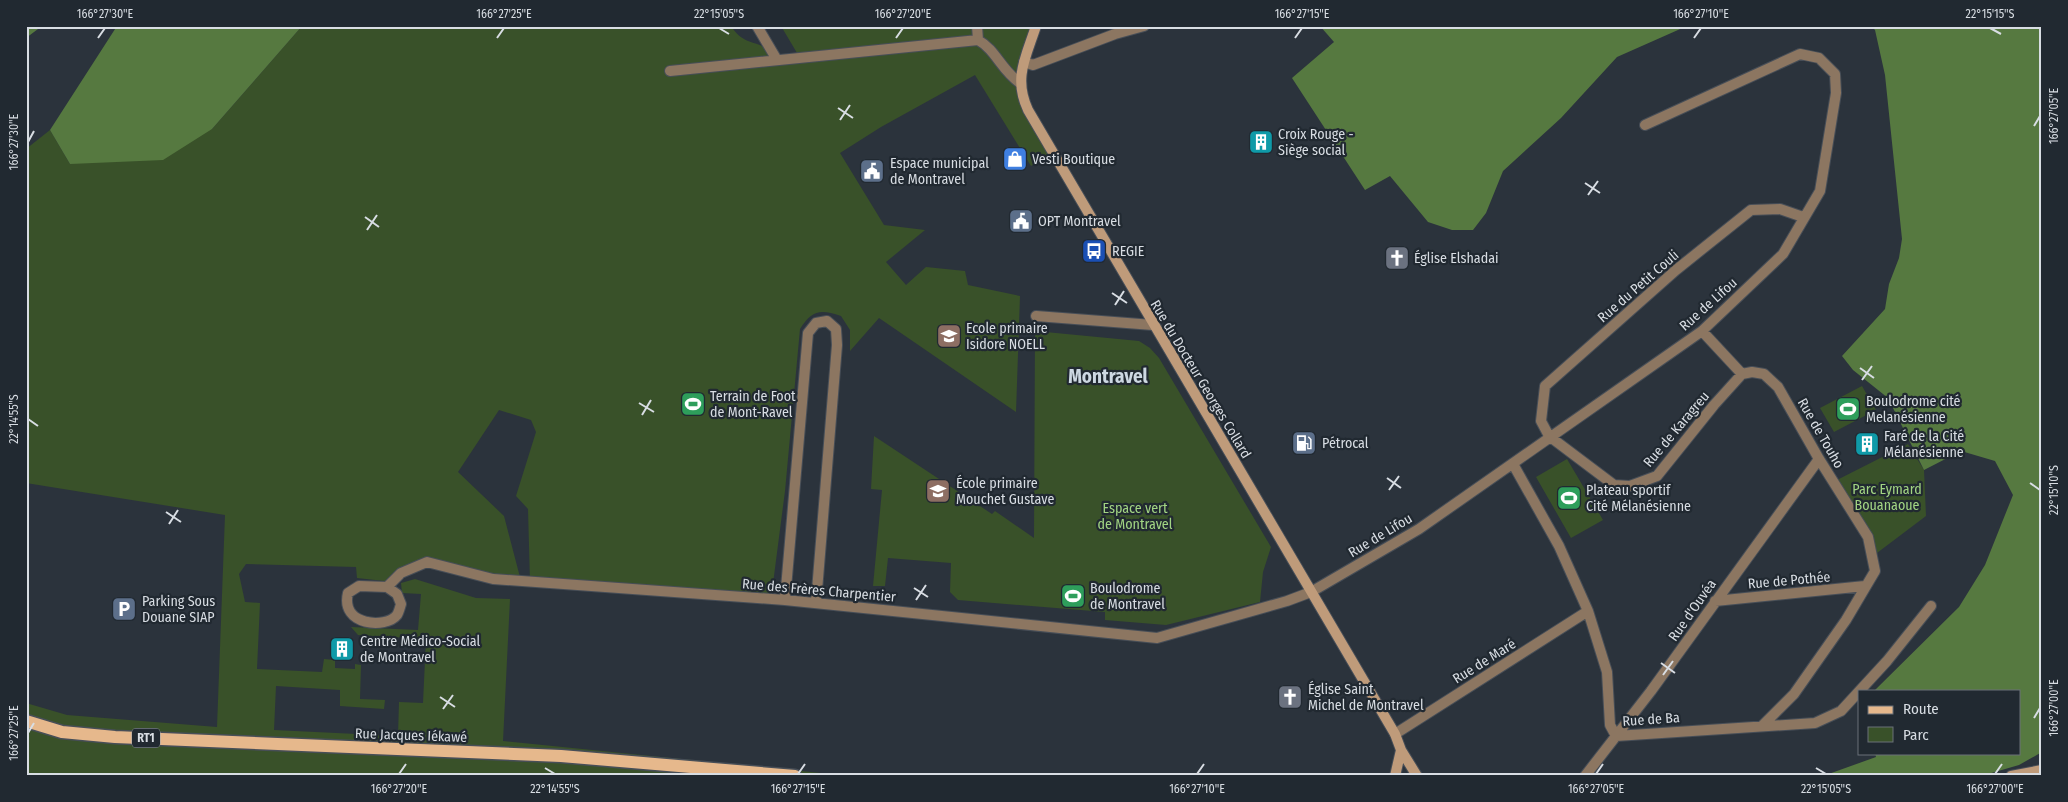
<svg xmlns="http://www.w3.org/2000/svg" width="2068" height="802" font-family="'Fira Sans Condensed',sans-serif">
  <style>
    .green { fill: #395129 }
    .forest { fill: #567940 }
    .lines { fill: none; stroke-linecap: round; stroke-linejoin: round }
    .street-casing { stroke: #474e57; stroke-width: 12 }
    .secondary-casing { stroke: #474e57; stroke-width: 12 }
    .primary-casing { stroke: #474e57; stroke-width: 15 }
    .street { stroke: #8c7661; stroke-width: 10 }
    .secondary { stroke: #bf9b7a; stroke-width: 10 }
    .primary { stroke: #e6b88c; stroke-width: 12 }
    .ticks { fill: none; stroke: #d8dde3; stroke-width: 2 }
    .labels { text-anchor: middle; stroke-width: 4.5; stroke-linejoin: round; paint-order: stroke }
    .shield { fill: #212931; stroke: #a1a7ae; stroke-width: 1 }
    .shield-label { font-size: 12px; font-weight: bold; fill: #d8dde3 }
    .poi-label { font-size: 14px; fill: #d8dde3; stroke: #212931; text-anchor: start }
    .street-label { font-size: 14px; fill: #d8dde3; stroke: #212931 }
    .park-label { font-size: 14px; fill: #a2d583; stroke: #212931 }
    .district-label { font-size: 19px; font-weight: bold; fill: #cdd8e2; stroke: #212931 }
    .neatline { fill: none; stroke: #d8dde3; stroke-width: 2 }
    .ticks-label { font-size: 12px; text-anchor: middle; fill: #d8dde3 }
  </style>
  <rect width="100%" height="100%" fill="#2b333c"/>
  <!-- green -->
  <path class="green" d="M302 26H731C746 50 762 36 777 60L800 58 781 26H1036L1020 83 1052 153 1031 166 975 75 881 127 840 153 884 225 925 230 886 262 906 285 926 267 965 271 968 285 1020 296 1016 412 879 318 850 351V330L841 316C820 309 812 310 800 329L785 491 771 599 530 582 528 509 516 496 536 432 531 420 499 410 458 472 504 516 521 581 427 562 393 582 357 578 356 567 246 564 239 574 245 602 260 603 257 669 322 672 324 659 335 660V668L355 669V664L361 665 360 699 385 700 384 709 340 706V690L276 686 274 730 398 736 399 702 423 703 426 639 358 635 351 627 418 630 421 594 402 593 401 583 415 579 476 598 510 599 503 741 850 776H26V703L67 715 217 727 225 515 26 483V149L50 130 70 164 212 129Z
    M1035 331 1139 341 1150 348 1159 358 1271 547 1263 572 1260 602 1166 625 1105 620V612L958 600 950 592 951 563 888 558 885 586H873L882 490 871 489 874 436 992 514 995 511 1034 538Z
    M1862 386 1876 410 1834 432 1820 408Z
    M1908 444 1924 470 1926 516 1873 556 1833 482Z
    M1567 459 1603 520 1571 538 1536 477Z"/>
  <!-- forest -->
  <path class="forest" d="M26 26H42L26 38Z
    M117 26H302L212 129 163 160 70 164 50 130Z
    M1320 26H1687L1617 57 1561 118 1503 171 1486 213 1473 230H1452L1428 222 1390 176 1365 190 1292 78 1334 42Z
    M1871 26H2042V752L2019 765 1981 776H1823L1876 757 1875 753H2019V691H1874L1959 607 1985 565 2013 495 1995 461 1961 451 1924 470 1888 398 1853 370 1842 356 1885 309 1889 284 1899 258 1902 239 1885 75 1875 30Z"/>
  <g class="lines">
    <defs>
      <path id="street" d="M757 26 777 60
        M977 26 978 40C996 50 1001 70 1020 83
        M1024 62 1033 65 1115 34 1144 26
        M670 71 978 40
        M1036 316 1153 325
        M1702 331 1742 374 1752 372 1764 374 1778 387 1819 459 1868 537 1875 571 1846 620 1794 694 1762 726
        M1742 374 1714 405 1657 476 1630 486 1614 485 1549 436 1541 421 1545 386 1676 270 1751 210 1780 209 1803 217
        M1513 464 1559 546 1588 611 1607 672 1610 725 1616 736 1815 723 1841 711 1887 661 1931 606
        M387 587 397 594 401 604C400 607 399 612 397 615 386 629 340 626 348 593L359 586 387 587 401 573 427 562 493 579 785 600 1157 638 1287 601 1311 592 1419 529 1702 331 1783 254 1820 191 1836 93 1835 74 1819 58 1800 54 1645 125
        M785 600 808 333 816 323 827 321 836 329 837 345 816 603
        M1715 601 1865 586
        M1395 734 1588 611
        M1585 776 1651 691 1819 459"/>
      <path id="secondary" d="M1036 26C1026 57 1013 78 1028 110L1395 734 1401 750 1417 776
        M1395 776 1401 750
        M2011 776 2042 770"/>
      <path id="primary" d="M26 721 62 732 115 737 561 756 795 776"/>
    </defs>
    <!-- street casing -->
    <use href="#street" class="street-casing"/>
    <!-- secondary casing -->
    <use href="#secondary" class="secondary-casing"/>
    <!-- primary casing -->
    <use href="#primary" class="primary-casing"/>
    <!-- street -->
    <use href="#street" class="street"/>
    <!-- secondary -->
    <use href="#secondary" class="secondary"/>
    <!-- primary -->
    <use href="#primary" class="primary"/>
  </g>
  <!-- ticks -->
  <path class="ticks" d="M719 28 729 34M1990 28 2001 34M98 38 105 28M497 38 504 28M896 38 903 28M1295 38 1302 28M1694 38 1701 28M838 108 853 118M840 120 850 105M2034 126 2040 116M28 142 34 131M1585 183 1600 193M1588 195 1598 181M365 217 379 227M367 230 377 215M1112 293 1127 303M1115 305 1124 291M1860 368 1874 378M1862 380 1872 366M639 403 654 412M642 415 651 400M28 419 38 426M1387 478 1401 488M2030 483 2040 490M1389 490 1399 476M166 512 181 522M169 524 178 510M914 588 928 597M916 600 926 585M1661 663 1675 673M1663 675 1673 661M440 697 455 707M443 709 453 695M2034 718 2040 708M28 733 34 723M545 768 555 774M1816 768 1826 774M399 774 406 764M798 774 805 764M1197 774 1204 764M1596 774 1603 764M1995 774 2002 764"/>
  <!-- icons -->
  <defs>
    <symbol id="building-square" viewBox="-11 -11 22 22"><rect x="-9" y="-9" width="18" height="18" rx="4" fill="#0f9aa8" stroke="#212931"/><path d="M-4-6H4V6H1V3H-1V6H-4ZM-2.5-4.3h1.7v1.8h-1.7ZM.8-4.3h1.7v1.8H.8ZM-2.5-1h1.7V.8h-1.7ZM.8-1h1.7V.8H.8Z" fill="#fff"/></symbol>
    <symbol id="shop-square" viewBox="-11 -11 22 22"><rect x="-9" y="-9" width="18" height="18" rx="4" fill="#3f7fe0" stroke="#212931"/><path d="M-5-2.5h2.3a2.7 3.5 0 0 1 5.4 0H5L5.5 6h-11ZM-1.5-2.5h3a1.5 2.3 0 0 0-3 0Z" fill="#fff"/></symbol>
    <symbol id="civic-square" viewBox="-11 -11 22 22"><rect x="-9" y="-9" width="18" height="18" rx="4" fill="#5c6f8a" stroke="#212931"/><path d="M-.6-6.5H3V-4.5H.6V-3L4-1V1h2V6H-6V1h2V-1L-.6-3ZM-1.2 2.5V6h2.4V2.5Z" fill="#fff"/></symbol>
    <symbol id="bus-square" viewBox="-11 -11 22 22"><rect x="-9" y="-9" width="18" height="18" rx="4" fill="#1a4fb4" stroke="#212931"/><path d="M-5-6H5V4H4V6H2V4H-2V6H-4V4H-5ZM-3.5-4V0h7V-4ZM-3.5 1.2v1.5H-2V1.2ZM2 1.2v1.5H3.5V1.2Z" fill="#fff"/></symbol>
    <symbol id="church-square" viewBox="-11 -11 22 22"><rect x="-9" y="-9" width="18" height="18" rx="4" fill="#6b7280" stroke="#212931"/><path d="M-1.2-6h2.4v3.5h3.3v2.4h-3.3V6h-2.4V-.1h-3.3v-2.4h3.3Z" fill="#fff"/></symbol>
    <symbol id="school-square" viewBox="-11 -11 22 22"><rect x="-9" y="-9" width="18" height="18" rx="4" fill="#8d6e63" stroke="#212931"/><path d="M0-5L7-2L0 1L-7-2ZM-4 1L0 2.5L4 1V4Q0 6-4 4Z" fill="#fff"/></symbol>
    <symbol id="stadium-square" viewBox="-11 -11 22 22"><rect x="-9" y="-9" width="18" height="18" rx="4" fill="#2e9e5b" stroke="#212931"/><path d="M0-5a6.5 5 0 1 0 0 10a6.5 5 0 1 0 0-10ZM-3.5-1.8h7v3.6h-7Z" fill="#fff"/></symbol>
    <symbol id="fuel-square" viewBox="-11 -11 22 22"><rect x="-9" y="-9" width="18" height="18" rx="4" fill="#5c6f8a" stroke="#212931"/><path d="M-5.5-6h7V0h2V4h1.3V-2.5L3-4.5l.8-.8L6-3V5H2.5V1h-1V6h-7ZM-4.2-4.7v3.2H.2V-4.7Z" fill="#fff"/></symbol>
    <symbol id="parking-square" viewBox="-11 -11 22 22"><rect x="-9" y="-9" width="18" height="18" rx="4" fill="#5c6f8a" stroke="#212931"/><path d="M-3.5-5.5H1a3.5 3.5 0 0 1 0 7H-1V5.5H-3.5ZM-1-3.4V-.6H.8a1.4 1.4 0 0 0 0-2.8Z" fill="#fff"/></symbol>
  </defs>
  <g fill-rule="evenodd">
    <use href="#building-square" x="1247" y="128" width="28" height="28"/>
    <use href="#shop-square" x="1001" y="145" width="28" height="28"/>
    <use href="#civic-square" x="858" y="157" width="28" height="28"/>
    <use href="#civic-square" x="1007" y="207" width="28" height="28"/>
    <use href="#bus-square" x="1080" y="237" width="28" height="28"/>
    <use href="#church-square" x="1383" y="244" width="28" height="28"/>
    <use href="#school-square" x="935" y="322" width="28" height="28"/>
    <use href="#stadium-square" x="679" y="390" width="28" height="28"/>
    <use href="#stadium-square" x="1834" y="395" width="28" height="28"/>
    <use href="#fuel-square" x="1290" y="429" width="28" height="28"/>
    <use href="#building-square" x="1853" y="430" width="28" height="28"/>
    <use href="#school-square" x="924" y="477" width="28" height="28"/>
    <use href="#stadium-square" x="1555" y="484" width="28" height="28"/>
    <use href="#stadium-square" x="1059" y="582" width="28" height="28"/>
    <use href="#parking-square" x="110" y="595" width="28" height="28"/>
    <use href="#building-square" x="328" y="635" width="28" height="28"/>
    <use href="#church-square" x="1276" y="683" width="28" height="28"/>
  </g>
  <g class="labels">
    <!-- shield labels -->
    <rect class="shield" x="132" y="728.5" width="28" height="19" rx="4"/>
    <g class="shield-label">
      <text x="146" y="742">RT1</text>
    </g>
    <!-- poi labels -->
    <g class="poi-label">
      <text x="1278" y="139">Croix Rouge -<tspan x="1278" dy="16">Siège social</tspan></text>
      <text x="1032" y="164">Vesti Boutique</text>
      <text x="890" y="168">Espace municipal<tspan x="890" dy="16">de Montravel</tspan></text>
      <text x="1038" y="226">OPT Montravel</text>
      <text x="1112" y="256">REGIE</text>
      <text x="1414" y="263">Église Elshadai</text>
      <text x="966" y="333">Ecole primaire<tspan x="966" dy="16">Isidore NOELL</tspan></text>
      <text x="710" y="401">Terrain de Foot<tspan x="710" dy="16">de Mont-Ravel</tspan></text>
      <text x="1866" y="406">Boulodrome cité<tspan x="1866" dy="16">Melanésienne</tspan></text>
      <text x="1884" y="441">Faré de la Cité<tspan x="1884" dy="16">Mélanésienne</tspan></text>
      <text x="1322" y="448">Pétrocal</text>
      <text x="956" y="488">École primaire<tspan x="956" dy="16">Mouchet Gustave</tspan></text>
      <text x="1586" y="495">Plateau sportif<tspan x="1586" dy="16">Cité Mélanésienne</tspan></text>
      <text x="1090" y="593">Boulodrome<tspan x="1090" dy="16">de Montravel</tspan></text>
      <text x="142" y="606">Parking Sous<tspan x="142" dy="16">Douane SIAP</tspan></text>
      <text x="360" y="646">Centre Médico-Social<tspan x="360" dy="16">de Montravel</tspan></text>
      <text x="1308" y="694">Église Saint<tspan x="1308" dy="16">Michel de Montravel</tspan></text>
    </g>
    <!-- street labels -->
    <g class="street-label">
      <text transform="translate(1638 286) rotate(-41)" y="5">Rue du Petit Couli</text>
      <text transform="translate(1708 304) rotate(-42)" y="5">Rue de Lifou</text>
      <text transform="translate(1201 379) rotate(59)" y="5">Rue du Docteur Georges Collard</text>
      <text transform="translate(1676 429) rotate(-50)" y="5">Rue de Karagreu</text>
      <text transform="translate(1821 433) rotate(60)" y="5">Rue de Touho</text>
      <text transform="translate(1380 535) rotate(-31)" y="5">Rue de Lifou</text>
      <text transform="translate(1789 580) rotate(-5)" y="5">Rue de Pothée</text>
      <text transform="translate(819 590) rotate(5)" y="5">Rue des Frères Charpentier</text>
      <text transform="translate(1692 610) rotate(-55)" y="5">Rue d'Ouvéa</text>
      <text transform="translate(1484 661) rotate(-32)" y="5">Rue de Maré</text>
      <text transform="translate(1651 719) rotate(-4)" y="5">Rue de Ba</text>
      <text transform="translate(411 735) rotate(2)" y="5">Rue Jacques Iékawé</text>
    </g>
    <!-- park labels -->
    <g class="park-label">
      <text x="1887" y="494">Parc Eymard<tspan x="1887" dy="16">Bouanaoue</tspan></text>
      <text x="1135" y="513">Espace vert<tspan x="1135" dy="16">de Montravel</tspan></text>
    </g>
    <!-- district labels -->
    <g class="district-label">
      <text x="1108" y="383">Montravel</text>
    </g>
  </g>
  <!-- border -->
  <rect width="2068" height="802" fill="none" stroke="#212931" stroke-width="55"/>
  <!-- legend -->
  <rect x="1858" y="690" width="162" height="65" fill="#212931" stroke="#6a7178"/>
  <rect x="1868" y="706" width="25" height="8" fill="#e6b88c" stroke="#6a7178"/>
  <text x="1903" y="714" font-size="15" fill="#d8dde3">Route</text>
  <rect x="1868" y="727" width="25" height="15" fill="#395129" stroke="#6a7178"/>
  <text x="1903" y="740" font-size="15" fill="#d8dde3">Parc</text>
  <rect x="28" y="28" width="2012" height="746" class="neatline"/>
  <g class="ticks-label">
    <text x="105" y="18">166°27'30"E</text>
    <text x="504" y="18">166°27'25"E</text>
    <text x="719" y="18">22°15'05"S</text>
    <text x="903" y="18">166°27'20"E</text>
    <text x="1302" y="18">166°27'15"E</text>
    <text x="1701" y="18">166°27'10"E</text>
    <text x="1990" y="18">22°15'15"S</text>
    <text transform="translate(2054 116) rotate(-90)" y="4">166°27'05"E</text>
    <text transform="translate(14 142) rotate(-90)" y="4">166°27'30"E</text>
    <text transform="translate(14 419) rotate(-90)" y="4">22°14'55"S</text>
    <text transform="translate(2054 490) rotate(-90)" y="4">22°15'10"S</text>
    <text transform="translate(2054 708) rotate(-90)" y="4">166°27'00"E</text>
    <text transform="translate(14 733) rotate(-90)" y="4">166°27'25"E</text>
    <text x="399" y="793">166°27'20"E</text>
    <text x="555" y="793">22°14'55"S</text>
    <text x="798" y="793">166°27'15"E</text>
    <text x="1197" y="793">166°27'10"E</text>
    <text x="1596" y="793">166°27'05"E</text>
    <text x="1826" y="793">22°15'05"S</text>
    <text x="1995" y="793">166°27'00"E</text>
  </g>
</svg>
